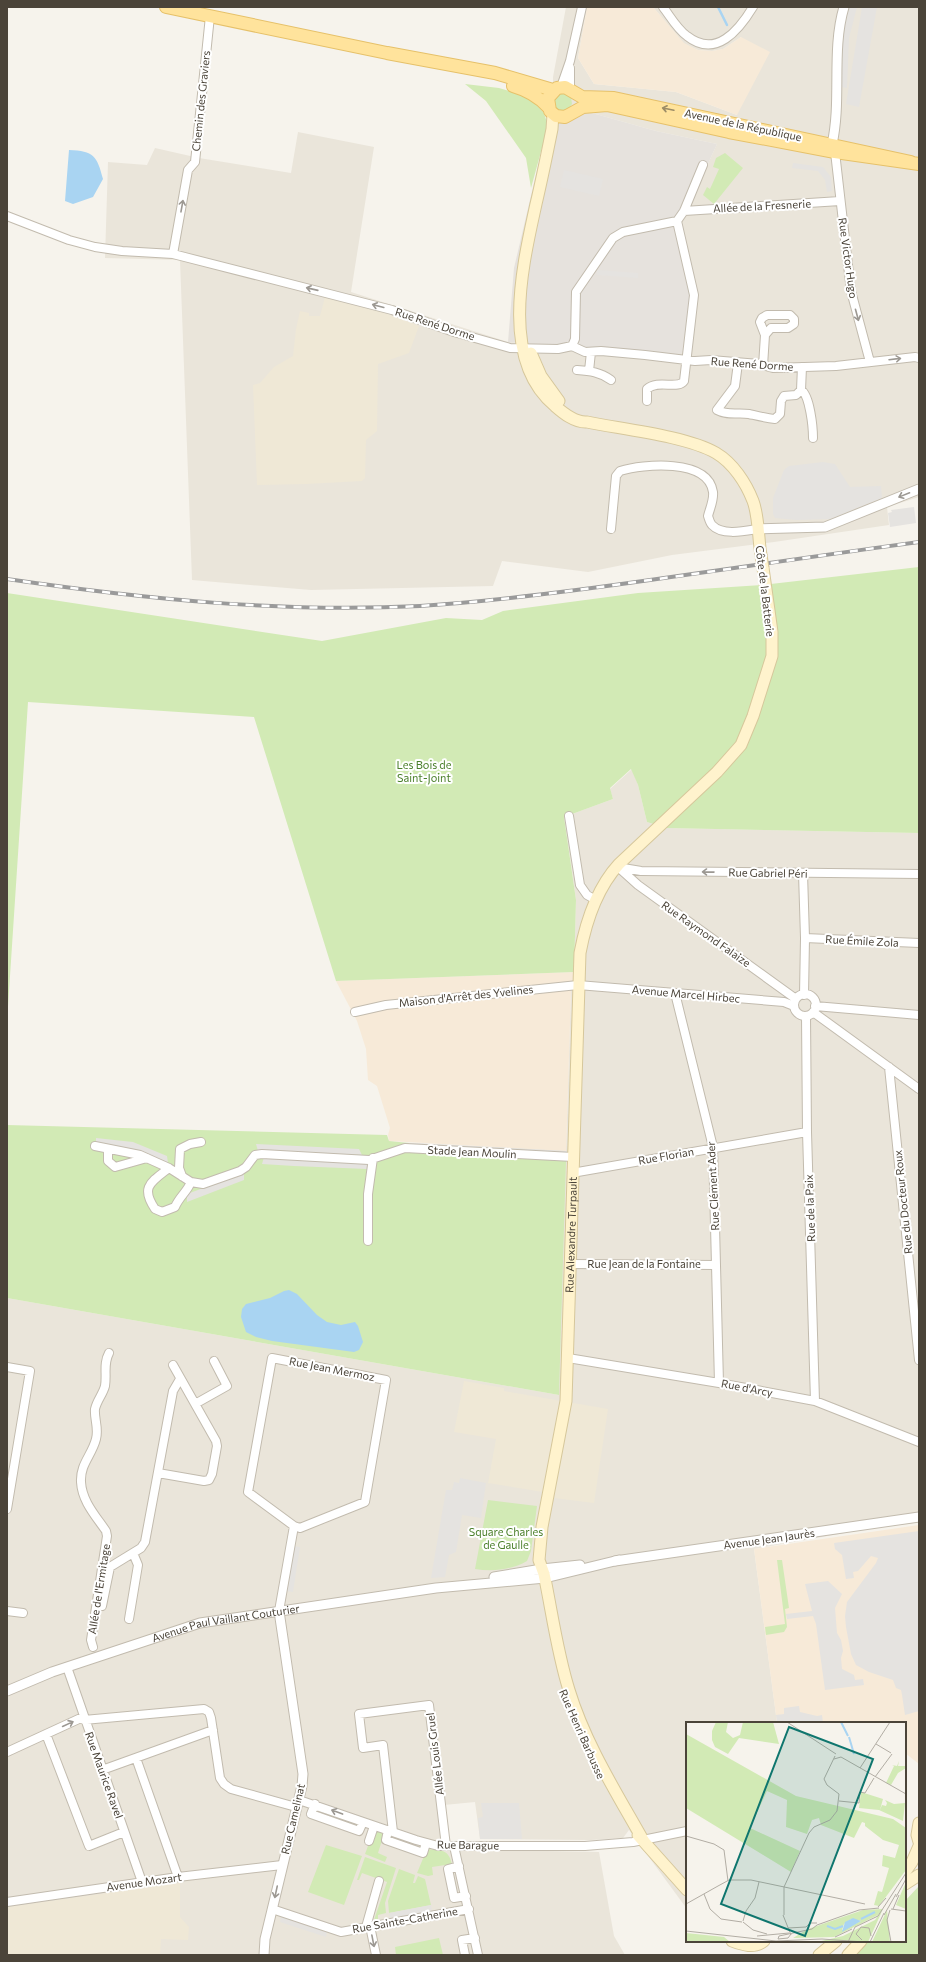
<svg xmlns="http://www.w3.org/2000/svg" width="926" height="1962" font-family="Commissioner,sans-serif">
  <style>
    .residential { fill: #eae5da }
    .commercial { fill: #f7ead8 }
    .industrial { fill: #e6e2dd }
    .education { fill: #efe8d6 }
    .green { fill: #d2eab5 }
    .parking { fill: #e5e3e0 }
    .water { fill: #a9d4f2 }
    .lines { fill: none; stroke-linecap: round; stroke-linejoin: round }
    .stream { stroke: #a9d4f2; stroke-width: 2.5 }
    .minor-casing { stroke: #c2bbae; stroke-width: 10 }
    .tertiary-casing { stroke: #c2bbae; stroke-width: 11 }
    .secondary-casing { stroke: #d6c79b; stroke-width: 13 }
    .primary-casing { stroke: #e6c16a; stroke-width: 14 }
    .minor { stroke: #fff; stroke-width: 8 }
    .tertiary { stroke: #fff; stroke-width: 9 }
    .secondary { stroke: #fff3cd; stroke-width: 11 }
    .primary { stroke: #ffe39c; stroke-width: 12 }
    .rail-casing { stroke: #9a9a9a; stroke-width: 4 }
    .rail { stroke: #fff; stroke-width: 2.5; stroke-dasharray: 8; stroke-linecap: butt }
    .secondary-bridge-casing { stroke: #d6c79b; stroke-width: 13; stroke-linecap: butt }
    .secondary-bridge { stroke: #fff3cd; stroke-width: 11 }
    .oneway { stroke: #9c8c66 }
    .oneway2 { stroke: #9c9892 }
    .labels { text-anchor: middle; stroke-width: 4; stroke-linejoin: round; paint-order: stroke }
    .street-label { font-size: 11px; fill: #4b4439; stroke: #fff }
    .park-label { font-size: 11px; fill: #4a7f2a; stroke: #fff }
    .inset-river { fill: none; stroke: #a9d4f2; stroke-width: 2 }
    .inset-road { fill: none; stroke: #b2ada4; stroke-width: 1 }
    .view { fill: #0f766e; fill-opacity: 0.15; stroke: #0f766e; stroke-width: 2 }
    .inset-edge { fill: none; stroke: #4b4439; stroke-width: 2 }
  </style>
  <rect width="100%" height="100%" fill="#f6f3ec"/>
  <!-- residential -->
  <path class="residential" d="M566 7H587L578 58 594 84 676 92 737 115 741 37 723 49 712 51 698 50 684 44 653 7H919V497L887 507 889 525 774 542 672 555 588 572 502 561 493 586 311 590 192 580 180 260 105 258 108 162 147 165 155 148 199 158 291 173 298 132 374 147 351 292 508 342 584 347 676 234 717 144 656 131 553 102V77Z
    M632 769 638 785 647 822 666 828 919 833V1520L754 1549 777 1723H687V1909L629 1830 623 1838 591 1840 480 1839 475 1802 444 1805 448 1849 599 1852 614 1936 625 1955H7V1298L559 1395 408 1152 409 1143 566 1150 571 991 574 972 576 900 564 817 613 799 610 789Z"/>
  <!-- commercial -->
  <path class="commercial" d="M587 7H653L684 43 698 50 712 51 723 49 741 37 770 52 737 115 676 92 594 84 578 58Z
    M574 972 571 991 566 1151 389 1141 388 1135 390 1128 377 1086 368 1080 366 1049 357 1021 336 981Z
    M919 1525V1764L905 1753V1723H777L754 1549Z"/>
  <!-- industrial -->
  <path class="industrial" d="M553 102 656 131 717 144 676 234 691 297 685 350 680 355 508 342 514 268Z"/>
  <!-- education -->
  <path class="education" d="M325 297 375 309 419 326 409 353 378 364 377 431 366 440 365 478 362 481 306 484 257 485 253 385 260 383 274 367 293 356 296 329 300 311 309 313V316H320Z
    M464 1381 504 1388V1391L608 1409 594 1503 554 1498 555 1494 488 1483 496 1439 454 1432Z
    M180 1883V1917L189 1927 188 1940 161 1939 160 1955H7V1907Z"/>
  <!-- green -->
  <path class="green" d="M465 84 499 88 529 97 544 113 548 126 531 188 526 158 486 101Z
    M563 92 571 97 572 104 566 112 556 111 552 99Z
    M725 153 743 168 714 204 703 195 707 187 710 189 719 169 713 167 716 158Z
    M919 567V833L666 828 647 822 638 785 631 769 610 788 613 799 564 817 576 900 574 972 336 981 254 717 28 702 7 1022V593L322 641 446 618 482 620 503 611 638 593 762 585Z
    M7 1125 387 1135 389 1141 409 1143V1152L566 1161 559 1395 7 1298Z
    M488 1500 537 1506 531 1551 527 1561C511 1570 493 1572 475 1569Z
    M777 1560H782L789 1608 785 1609 787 1627 784 1632 766 1635 765 1627 785 1624Z
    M374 1830 384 1834 378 1853 387 1857 385 1862 365 1854Z
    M326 1845 362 1856 344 1905 308 1892Z
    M427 1849C441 1851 448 1848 452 1864L432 1867 433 1875 428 1876 417 1873Z
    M365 1857 396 1868 385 1903 386 1913 378 1915V1920H374L387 1882 362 1873 359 1880H357Z
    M399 1869 415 1875 413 1883H415L418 1876 425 1879 431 1905 389 1913 388 1901Z
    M919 1886V1955H855L868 1941H905V1901Z
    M439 1938 443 1955H396L395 1947Z"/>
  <!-- parking -->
  <path class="parking" d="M849 7H857L849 38 847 88 841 87 842 38Z
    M862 7H877L859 107 846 104Z
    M793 163 823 167 831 177 832 191 827 192 825 180 818 171 792 168Z
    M564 170 603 179 599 196 560 187Z
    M597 270 638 273V278L597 275Z
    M823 462 835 464 850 487 881 486 882 498 830 519 797 520 775 518 773 514V498L784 470 789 466Z
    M914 507 916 523 890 527 888 513 892 512 891 510Z
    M96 1138 133 1142 167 1156 168 1163 133 1149 96 1144Z
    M411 1143 566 1151V1153L410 1146Z
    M256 1144 359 1149 362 1155 258 1151Z
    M264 1157 368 1162 367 1169 294 1166 262 1164Z
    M244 1173V1180L187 1202V1194Z
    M460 1478 486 1483 481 1518 462 1515 456 1552 449 1555 445 1577 431 1578 446 1490H452L454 1482 459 1483Z
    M919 1531V1711L905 1715 902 1695 901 1690 896 1688 893 1680 869 1672 856 1665 851 1654 846 1627 845 1616 847 1602 876 1563 878 1558 871 1556 858 1571 853 1572 854 1578 846 1579 842 1555 835 1549 834 1543Z
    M294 1546 300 1547 293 1592 286 1591Z
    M828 1581 842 1594 835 1608 837 1633 841 1640 843 1651 841 1658 842 1669 854 1675 855 1680 863 1679 864 1685 825 1690 816 1624 813 1616 787 1619 786 1614 812 1611 805 1584Z
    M799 1706 800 1712 817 1716 822 1715 823 1723H777L776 1715 784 1714V1708Z
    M481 1803H519L522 1839H480L478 1818 483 1817Z
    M431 1905 432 1912 390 1919 389 1913Z
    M281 1916 327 1931 326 1937 280 1922Z"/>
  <!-- water -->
  <path class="water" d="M69 150C94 151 97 156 103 179L93 197 73 204 65 201Z
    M289 1290 297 1294 317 1315 327 1322 341 1325 355 1322 358 1326 363 1342 359 1350 354 1352 272 1341 256 1337 246 1332 241 1317 242 1309 246 1304 270 1298 284 1291Z"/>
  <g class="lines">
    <!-- stream -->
    <path class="stream" d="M718 7 727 25"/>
    <defs>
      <path id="minor" d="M663 7C670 16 677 29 687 36 716 59 739 30 753 7
        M561 87 570 61 582 7
        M570 89V68
        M835 152 851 291 870 362
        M684 211 840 201
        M7 216 69 240 95 247 122 251 173 254 392 310 454 332 510 348 558 349 572 346 585 352 601 351 645 355 695 361 711 360 759 364 773 368 836 366 915 357 919 358
        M173 254 188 170 195 162 210 16
        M767 315H790L794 319V324L788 328H771L765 335 760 322 762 318Z
        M572 346 575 339 576 292 613 238 623 232 677 221
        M738 363 735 386 717 410C728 416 738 412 749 414 758 416 766 418 775 419L780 414 781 401 784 396 796 395 801 390 802 367
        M763 366 765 335
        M577 370C590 371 600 372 611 380
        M589 371 591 352
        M801 390C810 395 813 428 813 438
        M647 401V389C658 379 678 390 684 381L694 295 677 221 684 211 703 165
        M611 529 616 476 620 471C643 464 708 458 713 492 714 500 710 508 708 516 709 519 710 523 712 525 722 536 745 531 757 529
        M569 816 580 885 587 895 596 900
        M617 867 641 871 919 874
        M618 867 638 885 796 999
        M803 873 805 938 804 995
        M805 938 919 943
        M675 993 713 1147 719 1383
        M794 1005a11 11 0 1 1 22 0a11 11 0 1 1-22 0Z
        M815 1006 919 1015
        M355 1012 386 1005 578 985 784 1002 794 1006
        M813 1012 919 1089
        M806 1016 807 1132 815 1401
        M889 1067 919 1360
        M95 1146 140 1155 169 1168 191 1182 203 1184 240 1171 246 1167 255 1155 262 1154 369 1160 405 1148 573 1157
        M108 1149V1161L115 1167 147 1158
        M169 1168C151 1182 140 1187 155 1209L162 1212 175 1207C179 1197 187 1192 191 1182
        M572 1173 807 1132
        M182 1176 179 1168 180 1149 190 1144 201 1142
        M368 1241V1194L373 1158
        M571 1264 716 1265
        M272 1358 386 1380 365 1502 300 1528 294 1526 248 1492Z
        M568 1358 719 1383 815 1401 919 1442
        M7 1367 30 1371 7 1509
        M195 1404 227 1386 214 1361
        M158 1473 204 1481 209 1480 212 1474 217 1446 216 1441 173 1365
        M102 1606 110 1567 141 1548 145 1542 173 1391 180 1379
        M7 1611 23 1613
        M279 1611 294 1526
        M129 1619 138 1565 133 1553
        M93 1647 91 1640 107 1536 106 1531C95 1515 82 1501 81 1482 80 1464 92 1455 96 1439 99 1428 94 1419 95 1409 97 1400 103 1394 105 1386 107 1374 103 1364 109 1353
        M67 1667 142 1882
        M84 1720 204 1709 209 1712 211 1718 220 1778 224 1784 231 1789 296 1807
        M46 1734 89 1846 124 1832
        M7 1752 83 1717
        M136 1758 178 1877
        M102 1770 213 1730
        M299 1800 416 1840 438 1846H585L633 1842 687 1831
        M315 1804 311 1814 359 1831 363 1822
        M388 1830 386 1840 423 1853 426 1843
        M393 1832 383 1745 363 1748 359 1714 429 1705 446 1846
        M369 1841 374 1826
        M454 1846 478 1955
        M459 1866 448 1869 454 1898 466 1896
        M7 1902 178 1877 282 1865
        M272 1909 341 1932 469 1909
        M370 1926 376 1955
        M366 1927 379 1881
        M465 1955 462 1940 475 1938"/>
      <g id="tertiary">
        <path d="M832 144C842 100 831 51 844 7"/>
        <path d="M757 529 825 527 919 489"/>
        <path d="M615 1561 919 1517"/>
        <path d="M494 1577 542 1569 580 1565"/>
        <path id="s1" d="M7 1691 52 1672 200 1623 436 1588 545 1578 619 1560"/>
        <path d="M264 1955 265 1939 302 1786 303 1774 279 1611"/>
      </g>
      <g id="secondary">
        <path d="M553 114 552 129C547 154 542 179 536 204 523 264 499 360 555 406 563 413 575 423 587 422 621 429 687 436 716 453 733 463 746 483 753 501 759 517 758 538 761 555"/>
        <path d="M531 353 541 376 559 401"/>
        <path d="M919 1823 917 1835 919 1842"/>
        <path d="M638 1835 687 1890"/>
        <path id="s2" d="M643 1840C616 1792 585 1743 569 1690 557 1652 552 1612 544 1574L539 1560 542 1527 566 1401 580 953C586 921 597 888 619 864L717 772 741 745 753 716 772 656V632L763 568"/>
        <path d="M905 1872 912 1862 919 1846"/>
        <path d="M905 1884 919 1875"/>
        <path d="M732 1941C743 1945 754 1949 764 1941"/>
        <path d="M819 1955 836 1941"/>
        <path d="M848 1955 861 1941"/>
      </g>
      <path id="primary" d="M166 7 387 53 495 73 553 90
        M513 86C527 90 539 97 548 107
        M911 162 614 98 582 97 565 87 557 88 548 98 550 111 556 116 565 117 583 107 607 105 729 132 835 152 919 164"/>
    </defs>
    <!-- minor casing -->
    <use href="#minor" class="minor-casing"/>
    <!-- tertiary casing -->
    <use href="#tertiary" class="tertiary-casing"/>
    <!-- secondary casing -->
    <use href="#secondary" class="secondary-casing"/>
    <!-- primary casing -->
    <use href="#primary" class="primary-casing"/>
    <!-- minor -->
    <use href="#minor" class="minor"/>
    <!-- tertiary -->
    <use href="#tertiary" class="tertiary"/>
    <!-- secondary -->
    <use href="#secondary" class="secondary"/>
    <!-- primary -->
    <use href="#primary" class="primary"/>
    <defs>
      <path id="rail" d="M7 579C144 599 282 613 420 606 497 601 573 591 650 580 739 568 829 554 919 542"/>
    </defs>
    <!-- rail casing -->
    <use href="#rail" class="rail-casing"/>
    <!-- rail -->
    <use href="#rail" class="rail"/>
    <defs>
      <path id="secondary-bridge" d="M761 555 763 568"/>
    </defs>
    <!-- secondary-bridge casing -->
    <use href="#secondary-bridge" class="secondary-bridge-casing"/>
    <!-- secondary-bridge -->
    <use href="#secondary-bridge" class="secondary-bridge"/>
  </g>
  <!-- one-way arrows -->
  <defs><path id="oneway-shaft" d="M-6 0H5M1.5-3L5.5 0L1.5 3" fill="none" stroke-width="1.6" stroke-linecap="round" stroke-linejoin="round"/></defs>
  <use class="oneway" href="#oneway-shaft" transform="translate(668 109) rotate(-168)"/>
  <g class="oneway2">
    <use href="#oneway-shaft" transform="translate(182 206) rotate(-80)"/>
    <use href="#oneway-shaft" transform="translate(312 289) rotate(-167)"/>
    <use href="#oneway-shaft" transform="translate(378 306) rotate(-165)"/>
    <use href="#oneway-shaft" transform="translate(857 315) rotate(75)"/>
    <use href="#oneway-shaft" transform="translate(895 359) rotate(-7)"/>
    <use href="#oneway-shaft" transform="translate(904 495) rotate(158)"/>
    <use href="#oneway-shaft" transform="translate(708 872) rotate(-179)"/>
    <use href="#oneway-shaft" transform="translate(68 1724) rotate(-25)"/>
    <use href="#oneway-shaft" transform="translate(337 1812) rotate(-160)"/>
    <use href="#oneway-shaft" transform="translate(276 1892) rotate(102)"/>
    <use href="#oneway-shaft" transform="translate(373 1941) rotate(79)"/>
  </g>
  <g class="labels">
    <!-- street labels -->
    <g class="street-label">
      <text transform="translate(201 101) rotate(-84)" y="4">Chemin des Graviers</text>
      <text transform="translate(743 125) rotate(12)" y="4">Avenue de la République</text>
      <text transform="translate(762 206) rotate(-3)" y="4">Allée de la Fresnerie</text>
      <text transform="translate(848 258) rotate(82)" y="4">Rue Victor Hugo</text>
      <text transform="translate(435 324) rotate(18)" y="4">Rue René Dorme</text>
      <text transform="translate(752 364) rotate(4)" y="4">Rue René Dorme</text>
      <text transform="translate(765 591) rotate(83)" y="4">Côte de la Batterie</text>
      <text transform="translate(768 873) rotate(1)" y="4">Rue Gabriel Péri</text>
      <text transform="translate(706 934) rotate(35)" y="4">Rue Raymond Falaize</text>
      <text transform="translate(862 941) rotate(3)" y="4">Rue Émile Zola</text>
      <text transform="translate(686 994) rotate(5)" y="4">Avenue Marcel Hirbec</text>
      <text transform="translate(466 996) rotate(-6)" y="4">Maison d'Arrêt des Yvelines</text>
      <text transform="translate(472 1152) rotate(3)" y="4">Stade Jean Moulin</text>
      <text transform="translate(666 1156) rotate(-10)" y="4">Rue Florian</text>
      <text transform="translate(713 1186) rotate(-93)" y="4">Rue Clément Ader</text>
      <text transform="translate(903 1202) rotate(-96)" y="4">Rue du Docteur Roux</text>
      <text transform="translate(810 1208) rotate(-92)" y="4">Rue de la Paix</text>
      <text dy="4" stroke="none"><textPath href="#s2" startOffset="629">Rue Alexandre Turpault</textPath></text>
      <text x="644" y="1268">Rue Jean de la Fontaine</text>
      <text transform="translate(332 1369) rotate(11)" y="4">Rue Jean Mermoz</text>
      <text transform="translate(747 1388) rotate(11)" y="4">Rue d'Arcy</text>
      <text transform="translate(769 1539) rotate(-8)" y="4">Avenue Jean Jaurès</text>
      <text transform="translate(99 1589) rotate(-81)" y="4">Allée de l'Ermitage</text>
      <text dy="4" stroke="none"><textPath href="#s1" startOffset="230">Avenue Paul Vaillant Couturier</textPath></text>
      <text transform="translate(582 1734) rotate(66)" y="4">Rue Henri Barbusse</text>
      <text transform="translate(435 1754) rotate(-97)" y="4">Allée Louis Gruel</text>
      <text transform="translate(104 1775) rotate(70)" y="4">Rue Maurice Ravel</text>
      <text transform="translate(293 1819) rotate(-77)" y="4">Rue Camelinat</text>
      <text transform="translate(468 1845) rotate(1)" y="4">Rue Barague</text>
      <text transform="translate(144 1882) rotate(-8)" y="4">Avenue Mozart</text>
      <text transform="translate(405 1920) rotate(-10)" y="4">Rue Sainte-Catherine</text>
    </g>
    <!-- park labels -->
    <g class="park-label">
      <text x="424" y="769">Les Bois de<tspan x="424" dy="13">Saint-Joint</tspan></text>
      <text x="506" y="1536">Square Charles<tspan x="506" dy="13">de Gaulle</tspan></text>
    </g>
  </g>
  <!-- overview -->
  <g transform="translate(686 1722)">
    <rect width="220" height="220" fill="#f6f3ec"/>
    <path d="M30 0H42L40 10 47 16 54 13 57 0H87L93 22 53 16 42 32 29 25 26 18V9ZM0 12 110 74 207 97 220 106V148L193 184 188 183 192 169 196 170 203 146 196 144 197 133 209 136 213 123 197 118 179 104V101L176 100 168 116 135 103 133 96 126 98 121 112 100 105 101 78 81 69 64 106 114 129 105 150 0 86ZM213 39 212 44H220V46L212 51 205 63 200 61 208 44 206 43 211 44ZM175 70 197 77 194 88 196 83 200 84 201 81 199 78 208 82 219 81 217 99 193 88 173 86ZM220 160V187L210 183ZM197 187 182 220H131L157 214 189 198ZM197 187 192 193 148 215 107 216 122 207 177 188ZM165 197 175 199 156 208 158 202ZM201 188 204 220H186ZM0 211 38 215 44 220H0Z" fill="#d2eab5" fill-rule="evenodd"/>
    <path d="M167 196 175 199 156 210 159 200Z" fill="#a9d4f2"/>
    <path class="inset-river" d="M155 0 162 14M163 15 168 32M175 197 189 190M141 204 149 207 157 204"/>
    <path class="inset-road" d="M101 0 150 32M190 22 205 31M148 37 155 35 220 72M174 46 204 0M189 55 206 32M153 79 173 81 174 70 179 71 188 56M0 114 28 122 38 128 42 159M32 164 43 158H65L179 182M18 172 24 187 35 197 56 200M210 175 220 157M0 182 32 164M192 185 200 176M205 187 220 189M207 187 213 173M204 188 201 198 205 220M97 193 105 213M98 193V165L123 111 128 105 144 98 151 89 153 72 141 63 138 57 149 34M198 193 210 172M57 199 60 189 69 176 73 160M57 200 67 208 81 212M120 205 124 201H131M102 206 120 205M0 209 90 219 136 217 178 220M105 212 102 216 92 217 93 214 126 207 131 203 173 188 193 186M71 214 103 211M149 215 166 207M176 218 170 212 175 205 183 206 185 214M162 220 169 205 192 194 220 151M184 220 198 191"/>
    <path class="view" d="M103 5 187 37 119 214 35 182Z"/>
    <rect width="220" height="220" class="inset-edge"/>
  </g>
  <!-- border -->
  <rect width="926" height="1962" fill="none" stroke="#4b4439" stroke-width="16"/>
</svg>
